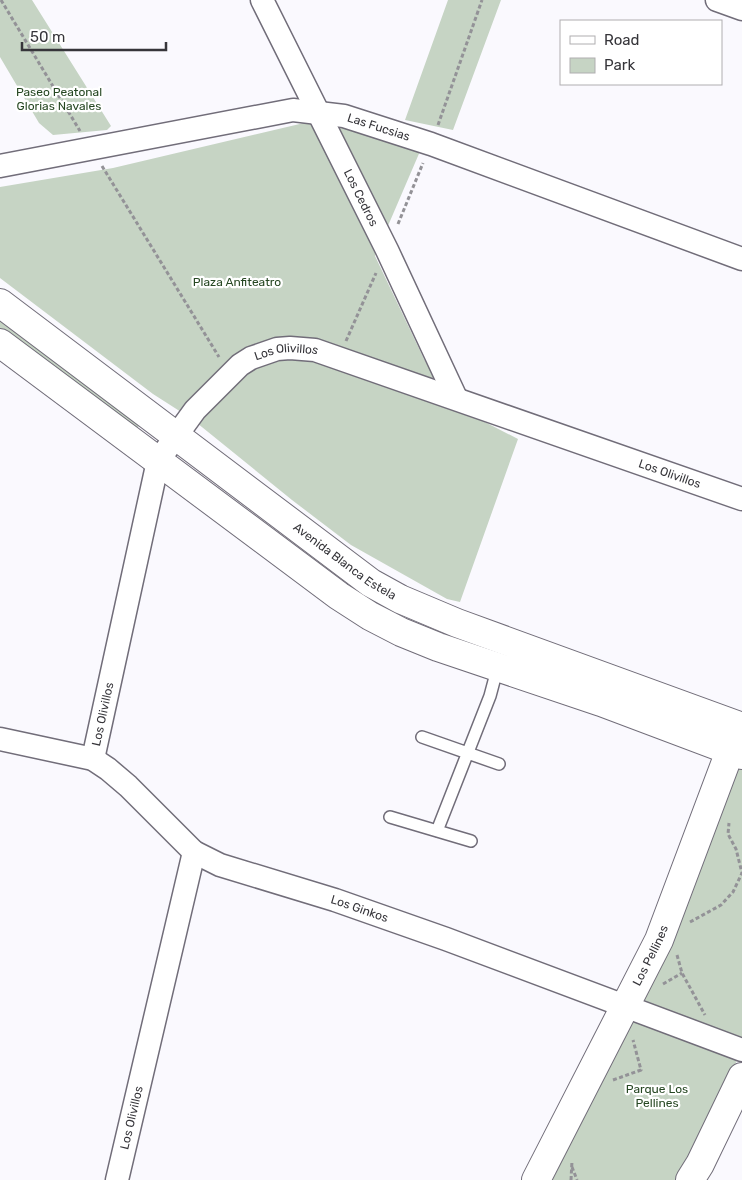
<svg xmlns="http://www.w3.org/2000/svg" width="742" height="1180" font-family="Rubik,sans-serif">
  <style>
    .green { fill: #c6d4c4 }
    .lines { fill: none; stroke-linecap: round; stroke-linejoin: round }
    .lane-casing { stroke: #716d79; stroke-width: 14 }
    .street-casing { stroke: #716d79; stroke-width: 25 }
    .secondary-casing { stroke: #716d79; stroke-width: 30 }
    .path { stroke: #939297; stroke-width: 3; stroke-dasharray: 4 2.5; stroke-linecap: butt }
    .lane { stroke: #fff; stroke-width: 11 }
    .street { stroke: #fff; stroke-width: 22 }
    .secondary { stroke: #fff; stroke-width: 28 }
    .labels { text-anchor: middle; stroke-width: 4.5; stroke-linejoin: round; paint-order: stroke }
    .park-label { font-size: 12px; fill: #264722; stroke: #fff }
    .street-label { font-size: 12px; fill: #36353a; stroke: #fff }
  </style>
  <rect width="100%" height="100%" fill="#faf9fe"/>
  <!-- green -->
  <path class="green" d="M0 0H32L111 126 107 130 53 135 39 123 0 57Z
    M448 0H501L453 130 405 120Z
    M351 120 421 149 375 256 424 359 448 403 518 439 460 602 447 599 351 545 292 500 192 419 153 394 0 278V187L113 168 304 123Z
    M0 311 144 419 133 434 0 334Z
    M736 764 742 766V1049L709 1123 676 1180H548Z"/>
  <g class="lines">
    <defs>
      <path id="lane" d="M422 737 499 764
        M390 817 471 841
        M437 831 490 696 498 666"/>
      <g id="street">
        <path id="s1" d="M262 0 387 250 456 398"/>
        <path d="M717 0 742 9"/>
        <path id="s2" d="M0 166 293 110 344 116 431 144 742 259"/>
        <path id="s3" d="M0 739 93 759 108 769 128 786 194 852 220 865 335 900 446 939 742 1050"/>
        <path id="s4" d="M93 759 158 461 195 410 240 365 251 358 277 349 290 348 315 350 742 499"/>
        <path id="s5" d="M117 1180 194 852"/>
      </g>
      <g id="secondary">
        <path id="s6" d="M0 303 371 583 400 599 457 623 742 727"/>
        <path d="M0 343 339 596 370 616 401 632 438 647 601 702 742 755"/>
        <path id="s7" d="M536 1180 659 940 736 735"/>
        <path d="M690 1180 700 1164 742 1077"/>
      </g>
    </defs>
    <!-- lane casing -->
    <use href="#lane" class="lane-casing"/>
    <!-- street casing -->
    <use href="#street" class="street-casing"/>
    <!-- secondary casing -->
    <use href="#secondary" class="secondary-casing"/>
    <!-- path -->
    <path class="path" d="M1 0 80 131
      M438 125 482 0
      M102 166 219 357
      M398 224 423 163
      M346 341 376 273
      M690 922 721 905 733 892 742 873 736 849 728 834 729 823
      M677 955 682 973 705 1015
      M663 984 682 973
      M613 1080 641 1070 633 1040
      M572 1167 577 1180
      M571 1180 572 1161"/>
    <!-- lane -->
    <use href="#lane" class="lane"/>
    <!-- street -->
    <use href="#street" class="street"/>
    <!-- secondary -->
    <use href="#secondary" class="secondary"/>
  </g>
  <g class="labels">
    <!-- park labels -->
    <g class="park-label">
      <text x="59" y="96">Paseo Peatonal<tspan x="59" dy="14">Glorias Navales</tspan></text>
      <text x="237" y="286">Plaza Anfiteatro</text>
      <text x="657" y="1093">Parque Los<tspan x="657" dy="14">Pellines</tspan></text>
    </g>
    <!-- street labels -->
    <g class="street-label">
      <text dy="4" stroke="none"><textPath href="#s2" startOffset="386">Las Fucsias</textPath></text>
      <text dy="4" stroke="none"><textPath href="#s1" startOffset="221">Los Cedros</textPath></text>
      <text dy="4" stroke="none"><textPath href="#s4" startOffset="481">Los Olivillos</textPath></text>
      <text dy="4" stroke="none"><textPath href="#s4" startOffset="886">Los Olivillos</textPath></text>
      <text dy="4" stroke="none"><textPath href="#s6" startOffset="431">Avenida Blanca Estela</textPath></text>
      <text dy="4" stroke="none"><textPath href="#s4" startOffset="46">Los Olivillos</textPath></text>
      <text dy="4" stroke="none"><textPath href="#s3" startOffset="408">Los Ginkos</textPath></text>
      <text dy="4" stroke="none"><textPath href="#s7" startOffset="252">Los Pellines</textPath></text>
      <text dy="4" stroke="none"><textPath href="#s5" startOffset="64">Los Olivillos</textPath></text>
    </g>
  </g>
  <!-- legend -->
  <rect x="560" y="20" width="162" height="65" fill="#ffffff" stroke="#afaeb0"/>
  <rect x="570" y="36" width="25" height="8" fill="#ffffff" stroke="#afaeb0"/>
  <text x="604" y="45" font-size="15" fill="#36353a">Road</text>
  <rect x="570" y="58" width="25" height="15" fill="#c6d4c4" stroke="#afaeb0"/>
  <text x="604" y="70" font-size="15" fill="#36353a">Park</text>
  <!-- scale -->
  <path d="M22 42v8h144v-8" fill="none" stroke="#36353a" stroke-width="2.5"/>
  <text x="30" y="42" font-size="15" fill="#36353a" stroke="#ffffff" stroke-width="4" paint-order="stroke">50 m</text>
</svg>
